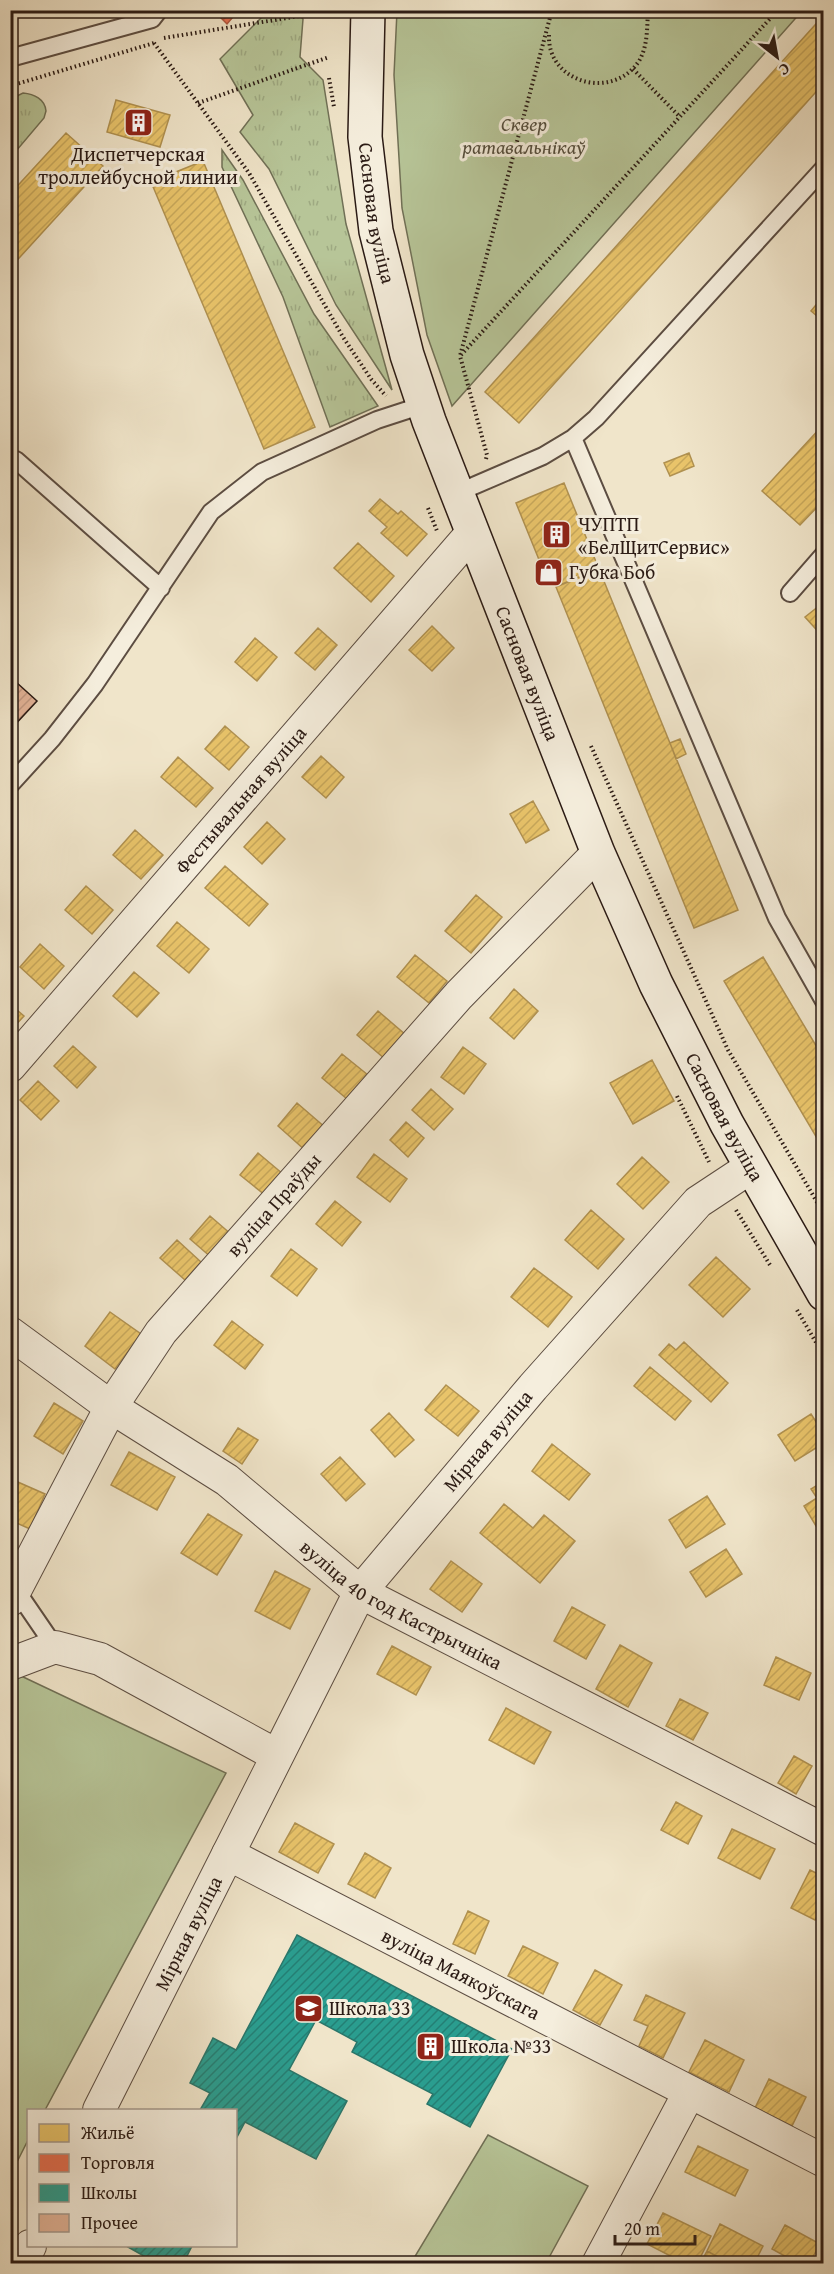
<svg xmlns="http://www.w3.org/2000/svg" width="834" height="2274" font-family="'Gentium Book Plus',serif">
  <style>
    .grass { fill: url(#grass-tufts); stroke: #707056; stroke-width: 1.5 }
    .park { fill: #b7c598; stroke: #707056; stroke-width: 1.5 }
    .homes { fill: url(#homes-hatch); stroke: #b09150; stroke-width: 1.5 }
    .shops { fill: url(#shops-hatch); stroke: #ae563f; stroke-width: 1.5 }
    .schools { fill: url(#schools-hatch); stroke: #2a766a; stroke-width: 1.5 }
    .building { fill: url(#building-hatch); stroke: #2a1a14; stroke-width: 1.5 }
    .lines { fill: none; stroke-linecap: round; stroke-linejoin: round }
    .lane-casing { stroke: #5c4d42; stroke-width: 20 }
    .street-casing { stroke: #5c4d42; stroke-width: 34 }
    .secondary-casing { stroke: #2a1a14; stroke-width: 36 }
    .path { stroke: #2a1a14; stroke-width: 4; stroke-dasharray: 1.5 3; stroke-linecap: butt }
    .lane { stroke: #f5eedd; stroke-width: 16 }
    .street { stroke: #f5eedd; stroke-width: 32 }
    .secondary { stroke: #f5eedd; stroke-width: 33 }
    .labels { text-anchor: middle; stroke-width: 6; stroke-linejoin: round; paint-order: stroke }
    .park-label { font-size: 20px; font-style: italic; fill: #544d3c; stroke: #f5eedd }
    .poi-label { font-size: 20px; fill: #2a1a14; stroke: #f5eedd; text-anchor: start }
    .street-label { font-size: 20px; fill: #2a1a14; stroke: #f5eedd }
  </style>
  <defs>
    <pattern id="grass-tufts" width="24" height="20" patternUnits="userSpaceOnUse" patternTransform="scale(1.5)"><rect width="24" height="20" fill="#b7c598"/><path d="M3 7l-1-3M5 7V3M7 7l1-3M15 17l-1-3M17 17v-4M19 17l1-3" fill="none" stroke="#9ea982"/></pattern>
    <pattern id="homes-hatch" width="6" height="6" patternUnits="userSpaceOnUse" patternTransform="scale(1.5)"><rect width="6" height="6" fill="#e9c46a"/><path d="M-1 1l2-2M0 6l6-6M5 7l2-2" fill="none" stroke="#c8a85b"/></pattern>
    <pattern id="shops-hatch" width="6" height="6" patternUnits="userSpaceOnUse" patternTransform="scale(1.5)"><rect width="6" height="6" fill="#e76f51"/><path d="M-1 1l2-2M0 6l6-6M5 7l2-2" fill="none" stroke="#bb5a42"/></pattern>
    <pattern id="schools-hatch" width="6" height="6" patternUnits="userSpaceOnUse" patternTransform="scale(1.5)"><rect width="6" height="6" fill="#2a9d8f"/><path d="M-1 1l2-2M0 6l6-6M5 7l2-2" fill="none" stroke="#247f74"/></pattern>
    <pattern id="building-hatch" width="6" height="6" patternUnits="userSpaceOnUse" patternTransform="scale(1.5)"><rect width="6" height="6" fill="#e2b397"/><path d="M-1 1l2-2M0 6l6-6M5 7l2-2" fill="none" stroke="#c29981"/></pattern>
  </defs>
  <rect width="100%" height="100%" fill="#f0e5ca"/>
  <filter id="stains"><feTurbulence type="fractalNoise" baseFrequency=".00333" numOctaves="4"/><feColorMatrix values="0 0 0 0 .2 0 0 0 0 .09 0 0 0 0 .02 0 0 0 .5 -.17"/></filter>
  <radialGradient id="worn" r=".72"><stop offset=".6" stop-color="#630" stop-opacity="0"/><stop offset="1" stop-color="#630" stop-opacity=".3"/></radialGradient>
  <!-- grass -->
  <path class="grass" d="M269 10 296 11 303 19 300 57 323 80 346 224 392 390 336 305 269 169 240 132 253 115 220 59Z
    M23 93C34 94 45 99 46 111L44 118 11 157V99Z
    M222 150 243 180 314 314 378 406 330 427 283 297 222 167Z"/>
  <!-- park -->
  <path class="park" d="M397 11V10L802 11 452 406 427 335 402 208 394 75Z
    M19 1675 226 1773 45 2110H28V2140L11 2174 10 1690Z
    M488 2135 588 2186 546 2263H411Z"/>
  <!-- homes -->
  <path class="homes" d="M824 15V83L519 423 485 392Z
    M116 100 170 115 160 147 107 132Z
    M66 133 103 166 10 268V194Z
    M203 161 315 427 264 449 151 182Z
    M820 300 824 304V322L811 311Z
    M824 424V500L800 525 762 491Z
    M689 453 694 466 670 476 664 463Z
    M564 483 599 569 562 584 555 567 544 572 516 503Z
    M380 499 398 514 401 511 427 534 407 556 381 533 387 527 369 511Z
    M358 543 394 576 371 602 334 568Z
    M599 569 738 910 694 928 556 587Z
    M824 602V638L805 617Z
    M432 626 454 648 432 671 409 650Z
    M318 628 337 645 315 670 295 653Z
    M255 638 277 657 257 681 235 662Z
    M225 726 249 747 229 770 205 749Z
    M680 739 686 754 676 759 670 743Z
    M321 756 344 777 326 798 302 777Z
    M178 757 213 788 196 807 161 777Z
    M533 801 549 830 526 843 510 814Z
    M267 822 285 839 262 864 244 847Z
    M135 830 163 855 141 879 113 855Z
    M225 866 268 904 249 926 205 888Z
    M86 886 113 910 92 934 65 910Z
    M476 895 502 917 471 953 445 931Z
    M177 922 209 949 189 973 157 946Z
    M40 944 64 966 44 989 20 967Z
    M415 955 447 981 429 1003 397 977Z
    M763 957 824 1059V1150L724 981Z
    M134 972 159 993 137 1017 113 996Z
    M514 989 538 1011 514 1039 490 1018Z
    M10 1004 24 1016 10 1031Z
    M378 1011 406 1035 385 1059 357 1035Z
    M73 1046 96 1067 77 1088 54 1066Z
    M463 1047 486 1064 464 1094 441 1077Z
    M342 1054 368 1075 347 1099 322 1078Z
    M652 1060 674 1101 633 1124 610 1083Z
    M38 1081 59 1101 41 1120 20 1100Z
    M431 1089 453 1109 434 1130 412 1110Z
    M297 1103 326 1128 306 1151 278 1126Z
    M406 1122 424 1138 408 1157 390 1140Z
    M258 1153 283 1174 265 1195 240 1175Z
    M374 1154 407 1179 390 1202 357 1177Z
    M642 1157 669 1182 643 1209 617 1184Z
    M335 1201 361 1222 342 1246 316 1224Z
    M591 1210 624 1239 598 1269 565 1240Z
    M210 1216 232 1235 212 1258 190 1239Z
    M177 1240 201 1262 185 1280 160 1258Z
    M291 1249 317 1269 297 1296 271 1276Z
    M716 1257 750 1289 723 1317 689 1285Z
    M534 1268 572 1297 548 1327 511 1297Z
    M110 1312 141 1334 115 1369 85 1346Z
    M232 1321 263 1345 245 1369 214 1345Z
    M684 1342 728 1383 711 1402 659 1355 669 1344 676 1350Z
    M650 1367 691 1401 675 1420 634 1386Z
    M446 1385 479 1411 458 1436 425 1410Z
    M54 1403 83 1421 63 1454 34 1436Z
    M389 1413 414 1440 395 1457 371 1430Z
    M811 1414 824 1434V1443L795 1461 778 1435Z
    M238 1428 258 1440 242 1464 223 1451Z
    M552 1444 590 1474 569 1500 532 1471Z
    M129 1452 175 1477 157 1510 111 1485Z
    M340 1457 365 1484 346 1501 321 1474Z
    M11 1479 45 1494 30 1529 10 1520Z
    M824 1481V1521L816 1526 804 1506 817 1498 811 1489Z
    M707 1496 725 1524 686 1548 669 1520Z
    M504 1504 533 1528 544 1515 575 1541 540 1583 480 1533Z
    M208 1514 242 1535 217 1575 181 1553Z
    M726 1549 742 1574 706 1597 690 1572Z
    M451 1561 482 1584 462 1612 430 1589Z
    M275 1571 310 1589 290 1629 255 1611Z
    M572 1607 605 1625 586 1659 554 1641Z
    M620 1645 652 1663 628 1707 596 1689Z
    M392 1646 431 1667 416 1695 377 1674Z
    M776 1657 811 1673 799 1700 764 1685Z
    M680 1699 708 1713 693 1740 666 1726Z
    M506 1708 551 1732 534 1764 489 1740Z
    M794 1756 812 1766 796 1794 778 1783Z
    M676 1802 702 1816 688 1844 661 1830Z
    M295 1823 334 1844 318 1873 279 1852Z
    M732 1829 775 1849 760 1879 718 1858Z
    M365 1853 391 1868 375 1898 348 1884Z
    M810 1870 824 1877V1903L815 1920 791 1908Z
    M468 1911 489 1921 475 1954 453 1944Z
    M523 1946 558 1963 543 1994 508 1976Z
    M595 1970 622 1985 600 2025 573 2010Z
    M646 1995 685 2013 663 2058 639 2046 648 2026 634 2020Z
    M705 2040 744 2060 729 2092 689 2072Z
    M769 2079 806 2097 792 2126 755 2108Z
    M698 2146 748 2170 735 2196 685 2172Z
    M663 2213 711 2236 697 2264H686L647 2244Z
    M720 2224 763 2246 754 2264H731L707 2251Z
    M785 2225 820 2244 809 2264H799L772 2249Z
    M707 2251 731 2264H700Z"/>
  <!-- shops -->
  <path class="shops" d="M213 10H239L227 24Z"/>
  <!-- schools -->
  <path class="schools" d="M297 1935 512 2049 470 2127 427 2104 433 2094 352 2052 357 2042 316 2020 289 2070 347 2101 316 2159 245 2122 236 2139V2110H200L210 2093 190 2083 213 2038 236 2050Z
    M129 2246H192L183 2264H158L128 2247Z"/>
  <!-- building -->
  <path class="building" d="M16 682 37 701 10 730V688Z"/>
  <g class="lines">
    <defs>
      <path id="lane" d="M10 58 152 19 159 10
        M573 438 777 918 824 1001
        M10 466 16 460 161 588
        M457 493 543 456 573 438 596 418 824 168
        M790 593 824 554
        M10 785 52 739 95 684 211 512 262 472 377 420 423 405
        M16 1590 55 1647"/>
      <g id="street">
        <path id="s1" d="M10 1066 472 533"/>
        <path id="s2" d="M10 1333 111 1407 227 1480 360 1592 824 1830"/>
        <path id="s3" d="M10 1600 111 1407 161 1332 459 995 598 853"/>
        <path d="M10 1664 55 1647 100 1659 276 1755"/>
        <path id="s4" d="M228 1854 824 2161"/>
        <path id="s5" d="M99 2110 360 1592 533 1387 698 1202 751 1167"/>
        <path d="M21 2264 30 2246"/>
        <path d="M598 2264 689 2093"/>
      </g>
      <g id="secondary">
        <path id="s6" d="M368 10 365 137 376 231 407 355 429 421 598 853 656 984 727 1124 824 1294"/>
      </g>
    </defs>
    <!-- lane casing -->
    <use href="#lane" class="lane-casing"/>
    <!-- street casing -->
    <use href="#street" class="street-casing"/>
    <!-- secondary casing -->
    <use href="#secondary" class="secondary-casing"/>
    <!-- path -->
    <path class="path" d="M549 35C547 83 613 101 639 61 648 46 647 27 648 10
      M164 38 330 11
      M154 43 249 173 343 337 371 379 386 396
      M633 69 680 117
      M329 78 334 107
      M10 86 154 43
      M198 103 329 57
      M461 355 778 10
      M486 459 487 455 460 356 552 10
      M428 508 437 531
      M591 746 728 1050 824 1214
      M677 1096 709 1162
      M736 1210 770 1265
      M797 1310 824 1356"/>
    <!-- lane -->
    <use href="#lane" class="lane"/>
    <!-- street -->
    <use href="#street" class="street"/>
    <!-- secondary -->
    <use href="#secondary" class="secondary"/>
  </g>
  <!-- icons -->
  <defs>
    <symbol id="building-square" viewBox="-11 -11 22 22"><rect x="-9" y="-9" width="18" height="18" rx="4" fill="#8f2418" stroke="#f5eedd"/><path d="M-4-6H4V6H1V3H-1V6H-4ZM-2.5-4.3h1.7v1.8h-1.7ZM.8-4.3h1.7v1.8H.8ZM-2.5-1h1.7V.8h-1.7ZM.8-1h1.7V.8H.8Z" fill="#fff"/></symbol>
    <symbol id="shop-square" viewBox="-11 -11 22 22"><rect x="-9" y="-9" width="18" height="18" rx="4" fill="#8f2418" stroke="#f5eedd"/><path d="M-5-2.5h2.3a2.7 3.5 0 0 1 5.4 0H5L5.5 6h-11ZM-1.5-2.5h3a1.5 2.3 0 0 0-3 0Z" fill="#fff"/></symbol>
    <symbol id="school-square" viewBox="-11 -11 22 22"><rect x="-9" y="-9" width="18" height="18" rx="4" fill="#8f2418" stroke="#f5eedd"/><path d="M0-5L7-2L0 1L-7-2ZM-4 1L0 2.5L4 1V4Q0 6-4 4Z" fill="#fff"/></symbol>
  </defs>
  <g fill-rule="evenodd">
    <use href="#building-square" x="122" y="106" width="33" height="33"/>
    <use href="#building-square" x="540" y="518" width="33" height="33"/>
    <use href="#shop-square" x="532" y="556" width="33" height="33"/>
    <use href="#school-square" x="292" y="1992" width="33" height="33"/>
    <use href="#building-square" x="414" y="2030" width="33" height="33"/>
  </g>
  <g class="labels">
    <!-- park labels -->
    <g class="park-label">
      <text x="524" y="131">Сквер<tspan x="524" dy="23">ратавальнікаў</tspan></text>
    </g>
    <!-- poi labels -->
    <g class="poi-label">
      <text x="138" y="161" text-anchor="middle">Диспетчерская<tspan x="138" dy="23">троллейбусной линии</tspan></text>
      <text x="578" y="531">ЧУПТП<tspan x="578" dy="23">«БелЩитСервис»</tspan></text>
      <text x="569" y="579">Губка Боб</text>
      <text x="329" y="2015">Школа 33</text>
      <text x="451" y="2053">Школа №33</text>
    </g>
    <!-- street labels -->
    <g class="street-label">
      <text dy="7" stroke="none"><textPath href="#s6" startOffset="204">Сасновая вуліца</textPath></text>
      <text dy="7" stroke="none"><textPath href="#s6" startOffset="690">Сасновая вуліца</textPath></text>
      <text dy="7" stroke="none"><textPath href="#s1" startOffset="352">Фестывальная вуліца</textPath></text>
      <text dy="7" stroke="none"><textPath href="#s6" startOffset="1176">Сасновая вуліца</textPath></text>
      <text dy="7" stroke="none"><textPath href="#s3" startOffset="478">вуліца Праўды</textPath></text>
      <text dy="7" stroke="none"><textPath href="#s5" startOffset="778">Мірная вуліца</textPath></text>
      <text dy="7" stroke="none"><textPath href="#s2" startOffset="478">вуліца 40 год Кастрычніка</textPath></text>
      <text dy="7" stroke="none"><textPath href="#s5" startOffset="198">Мірная вуліца</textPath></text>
      <text dy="7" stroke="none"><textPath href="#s4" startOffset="262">вуліца Маякоўскага</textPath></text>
    </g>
  </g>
  <!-- margin -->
  <rect width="834" height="2274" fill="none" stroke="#f0e5ca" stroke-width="36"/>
  <rect x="12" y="12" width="810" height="2250" fill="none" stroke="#2a1a14" stroke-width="3"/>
  <rect x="18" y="18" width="798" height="2238" fill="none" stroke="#2a1a14" stroke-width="1.5"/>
  <!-- legend -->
  <rect x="27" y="2109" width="210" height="138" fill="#f5eedd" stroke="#a4998d" stroke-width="1.5"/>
  <rect x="39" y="2124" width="30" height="18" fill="#e9c46a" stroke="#a4998d" stroke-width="1.5"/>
  <text x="81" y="2139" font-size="18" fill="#2a1a14">Жильё</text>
  <rect x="39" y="2154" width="30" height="18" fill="#e76f51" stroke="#a4998d" stroke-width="1.5"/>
  <text x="81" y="2169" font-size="18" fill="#2a1a14">Торговля</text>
  <rect x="39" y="2184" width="30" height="18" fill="#2a9d8f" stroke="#a4998d" stroke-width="1.5"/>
  <text x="81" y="2199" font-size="18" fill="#2a1a14">Школы</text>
  <rect x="39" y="2214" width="30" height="18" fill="#e2b397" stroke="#a4998d" stroke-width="1.5"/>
  <text x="81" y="2229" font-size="18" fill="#2a1a14">Прочее</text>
  <!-- north arrow -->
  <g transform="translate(777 57) rotate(149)" stroke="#f5eedd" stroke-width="4.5" paint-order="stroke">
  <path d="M0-4.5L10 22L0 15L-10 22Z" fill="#2a1a14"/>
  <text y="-9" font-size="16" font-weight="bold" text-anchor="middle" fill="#2a1a14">С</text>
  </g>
  <!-- scale -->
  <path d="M615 2235v9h80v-9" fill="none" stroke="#2a1a14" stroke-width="3"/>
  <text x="624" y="2235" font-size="18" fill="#2a1a14" stroke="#f5eedd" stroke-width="4.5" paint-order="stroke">20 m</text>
  <rect width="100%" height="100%" filter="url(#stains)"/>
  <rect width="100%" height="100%" fill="url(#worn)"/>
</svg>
